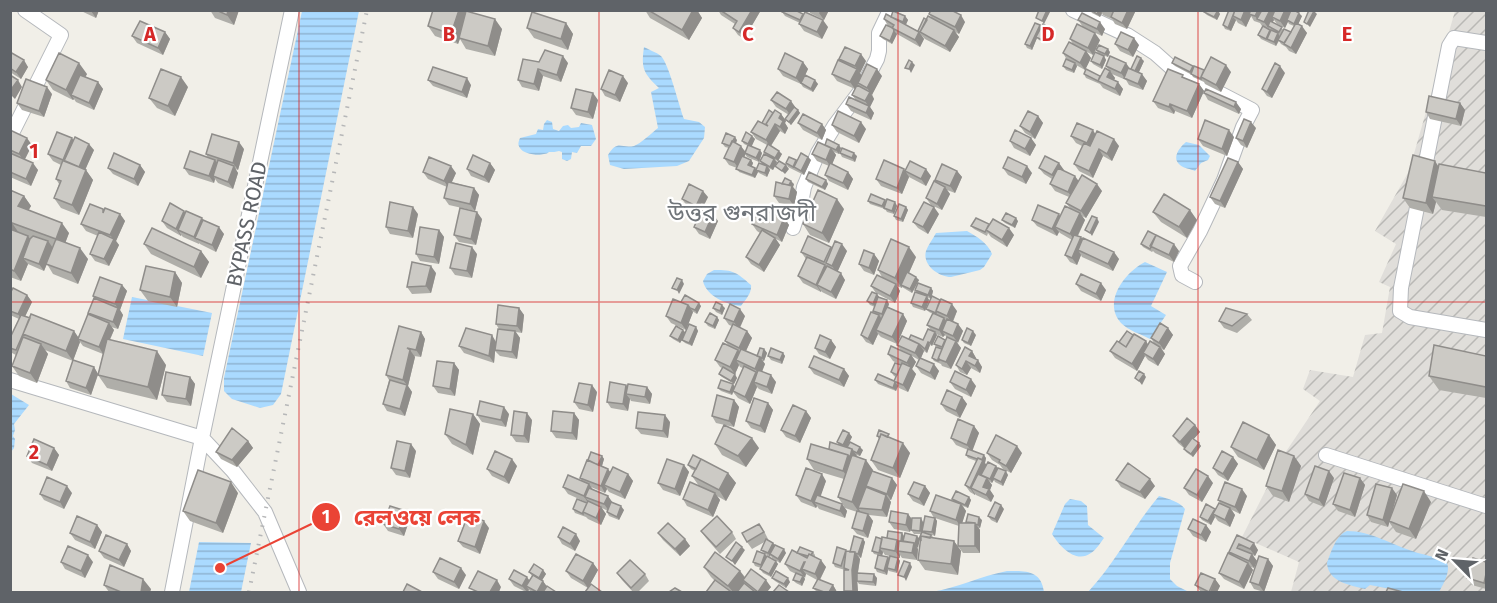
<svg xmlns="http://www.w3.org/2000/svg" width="1497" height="603" font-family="'Fira Sans','Noto Sans Bengali',sans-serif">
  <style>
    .industrial { fill: url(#industrial-furrows) }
    .water { fill: url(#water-rules) }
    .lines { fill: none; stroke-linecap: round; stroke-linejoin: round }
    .minor-casing { stroke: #b5b8bc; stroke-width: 16 }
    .minor { stroke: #fff; stroke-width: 14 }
    .rail { stroke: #b6b7b8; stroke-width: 4; stroke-dasharray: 1.5 8; stroke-linecap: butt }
    .wall { fill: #afaea9; fill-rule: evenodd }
    .shaded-wall { fill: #8f8d8a }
    .building { fill: #cccac5; stroke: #8f8d8a; stroke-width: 1.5 }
    .grid { fill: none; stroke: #d62828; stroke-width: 1.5; stroke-opacity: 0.55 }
    .labels { text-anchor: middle; stroke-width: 4.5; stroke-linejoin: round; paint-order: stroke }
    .street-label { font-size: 21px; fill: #5f6368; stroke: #fff }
    .quarter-label { font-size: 24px; fill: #70757a; stroke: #fff }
    .grid-label { font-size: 20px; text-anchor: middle; font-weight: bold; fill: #d62828; stroke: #fff; stroke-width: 4.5; stroke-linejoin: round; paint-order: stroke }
    .leader { fill: none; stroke: #ea4335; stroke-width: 2 }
    .callout-dot { fill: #ea4335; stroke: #fff; stroke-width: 2 }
    .mark-label { font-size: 18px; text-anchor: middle; font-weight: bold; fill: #fff }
    .callout-label { font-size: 22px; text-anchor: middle; font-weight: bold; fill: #ea4335; stroke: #fff; stroke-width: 4.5; stroke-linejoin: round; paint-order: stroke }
  </style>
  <defs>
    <pattern id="industrial-furrows" width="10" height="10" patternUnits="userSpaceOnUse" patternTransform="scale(1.5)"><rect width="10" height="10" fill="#e0deda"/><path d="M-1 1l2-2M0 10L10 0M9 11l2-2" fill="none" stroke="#b9b8b5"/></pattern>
    <pattern id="water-rules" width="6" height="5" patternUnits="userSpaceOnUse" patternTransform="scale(1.5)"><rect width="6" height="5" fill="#aadaff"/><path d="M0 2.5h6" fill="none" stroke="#8eb4d2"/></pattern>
  </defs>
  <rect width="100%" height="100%" fill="#f1efe8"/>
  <!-- industrial -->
  <path class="industrial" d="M1455 11H1486V592H1291L1299 562 1242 537 1283 456 1320 401 1303 389 1310 370 1353 377 1365 335 1382 333 1390 287 1379 282 1396 244 1375 231 1409 171Z"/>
  <!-- water -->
  <path class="water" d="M302 11H359L281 394 273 405 260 408 232 399 224 391V378Z
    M644 47C649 50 656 52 661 56 669 64 679 106 684 119L699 122 705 127 704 138 689 161 677 166 624 169 610 165 608 155C618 139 621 149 634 146 640 144 653 132 658 128L651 92 659 88C643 73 641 68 644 47Z
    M547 120 552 122 553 129 559 131 563 126 568 125 571 128 579 127 581 123 592 125 596 139 591 146H581L577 153 572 152 571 159 567 161 562 159V152L559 151C556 152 553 152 549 152 548 153 546 154 544 154 538 156 523 154 520 148 517 144 519 141 520 138L536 134 538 129 543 130 544 124Z
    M1186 142 1199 145 1210 156 1208 160 1201 163 1195 171C1191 169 1183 168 1180 165 1171 158 1180 147 1186 142Z
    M967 231C976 236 988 243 992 254L984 267 980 270 951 277C939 277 922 265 926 251 928 245 933 239 936 233Z
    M1145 262 1167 272 1151 306 1166 315 1150 339C1141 334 1129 331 1121 323 1102 302 1125 272 1145 262Z
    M714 270C734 270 736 272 751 285 752 293 746 299 741 306 727 305 706 296 703 281L707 274Z
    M132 297 212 313 203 356 123 339Z
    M11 394 29 405 14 424 15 430 13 436 15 439 14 448 11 452Z
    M1159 496C1168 499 1179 501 1185 509L1170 563V579L1177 586 1189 592H1088C1115 563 1133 527 1159 496Z
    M1070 499 1081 501 1087 506 1088 525 1104 538C1100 543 1097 549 1091 553 1076 564 1060 547 1052 534L1065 504Z
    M1347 531C1371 531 1392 545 1415 552 1421 554 1444 559 1446 562 1452 569 1443 585 1439 592H1406L1370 585 1365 589C1350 585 1328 582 1327 563 1331 552 1336 535 1347 531Z
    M199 542 251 543 241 592H189Z
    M1007 571C1026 571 1041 570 1044 592H931C957 588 981 576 1007 571Z"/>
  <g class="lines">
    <defs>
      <path id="minor" d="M1073 10 1127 35 1155 53 1173 69 1252 110 1243 127 1224 180 1200 231 1180 266 1182 275 1195 282
        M1486 43 1454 38 1449 46 1401 288 1400 311 1410 317 1486 330
        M10 137 61 35 25 10
        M793 228 801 203 804 187 818 153 835 125 859 93 877 59 879 51V33L890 10
        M10 380 202 438 233 471 265 512 299 592
        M1326 455 1486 506
        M172 592 202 438 292 10"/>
    </defs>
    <!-- minor casing -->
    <use href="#minor" class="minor-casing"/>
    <!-- minor -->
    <use href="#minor" class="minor"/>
    <!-- rail -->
    <path class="rail" d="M249 592 367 10"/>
  </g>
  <!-- wall -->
  <path class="wall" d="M79 10H99L96 18Z
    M210 10H239L234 25 215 18Z
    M433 10H465L466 12 502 29 495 56 466 49 460 39 458 44 435 36 428 26Z
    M645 10H697L702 18 689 40 650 18Z
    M718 10H761L744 39 738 35 733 28 735 24 721 15Z
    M809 10H829L824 20 810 13Z
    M1090 10H1136L1127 29 1115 24 1112 19 1103 15 1102 13 1100 17 1092 13Z
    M1229 10 1302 16 1298 24 1307 33 1296 54 1289 51 1286 47 1281 44 1279 41 1276 46 1261 39 1258 35 1262 26 1260 23 1254 21 1251 16 1246 27 1238 23 1236 20 1231 31 1225 29 1223 25ZM1274 20 1277 24 1285 28 1288 22 1289 24 1294 26 1291 32 1284 30 1272 22Z
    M782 12 828 27 822 39 804 31 799 24 800 23 785 16Z
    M1204 12 1220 14 1217 20 1207 15Z
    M929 14 965 22 959 34 955 32 959 37 950 52 925 39 921 35 924 39 920 47 897 34 892 44 883 39 880 36 888 26 884 19 891 17 905 16 908 20 906 25 919 31 927 20 932 18Z
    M1078 20 1105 29 1102 36 1083 27Z
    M566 23 573 34 568 50 534 38 527 28Z
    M1041 27 1051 30 1045 43 1039 40 1037 38 1032 50 1027 48 1025 44Z
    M165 32 170 39 163 55 137 43 132 36Z
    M1070 39 1100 40 1093 55 1087 52 1091 58 1085 70 1076 65 1077 66 1074 73 1066 70 1063 66 1067 60 1063 53 1073 44Z
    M1115 44 1139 45 1133 57 1120 51Z
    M1096 50 1110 52 1108 57 1099 54Z
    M10 52 28 67 21 79 10 72Z
    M1104 56 1106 60 1102 69 1093 64 1091 61Z
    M839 59 866 61 860 73 859 72 861 76H882L872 94 874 99 870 107 874 113 871 120 851 111 846 104 855 99 852 95 855 89 837 81 832 74 842 62Z
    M1144 61 1139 72 1147 81 1143 90 1129 85 1126 80 1112 74 1115 78 1114 80 1123 89 1120 96 1103 88 1100 84 1086 78 1084 74 1101 76 1109 70 1106 66 1131 69Z
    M539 62 568 63 561 82 543 76 539 91 522 87 518 80Z
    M803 62 808 69 805 75 818 84 813 92 803 87 801 84 783 76 778 69Z
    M1172 63 1193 66 1194 67 1204 70 1231 72 1221 92 1205 84 1204 82 1193 77 1192 75 1175 66Z
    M1285 73 1272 98 1267 96 1262 89Z
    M87 74 85 77 98 82 103 89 94 110 76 102 74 99 73 100 53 90 46 80Z
    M1185 78 1199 84 1204 91 1192 118 1175 111 1174 114 1158 108 1153 101Z
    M428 80 471 85 467 98 433 86Z
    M628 83 620 102 605 96 601 89Z
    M188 87 175 116 157 108 149 98Z
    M1204 93 1241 109 1239 114 1208 100Z
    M52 94 44 117 22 110 17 103Z
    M598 100 593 119 576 115 571 108Z
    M771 100 795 108 798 110 800 113 791 125 785 119 789 115 776 107Z
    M1460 103 1465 110 1461 126 1430 119 1426 112Z
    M773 113 781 114 786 121 785 123 788 128 785 134 780 131 771 146 782 154 778 161 775 160 777 162 773 170 768 168 770 170 767 177 759 173 758 172 755 178 739 172 737 168 729 165 724 158 729 148 725 147 722 143 737 140 736 143 745 151 748 146 744 144 742 141 752 136 755 139 751 146 762 153 759 162 747 157 745 154 744 157 751 160 753 163 752 166 757 170 762 164 760 161 766 155 764 152 767 145 756 139 751 132Z
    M1038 116 1043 123 1035 139 1025 133 1020 126Z
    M798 123 822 124 826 130 822 140 803 130Z
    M832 125 866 129 859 143 837 132Z
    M1256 128 1247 148 1241 145 1236 138Z
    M10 130 32 145 25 159 38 170 31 186 10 177Z
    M1096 135 1119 146 1112 161 1103 156 1093 178 1079 171 1074 164 1082 146 1076 143 1071 136Z
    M1234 137 1227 156 1203 146 1198 139Z
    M1031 138 1036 145 1030 156 1014 148 1010 141Z
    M74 140 94 150 85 169 93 180 79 215 61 208 54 198 59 184 56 179 61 165 53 161 48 154Z
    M825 145 841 148 839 154 834 152 836 155 832 164 848 172 853 179 848 190 829 181 825 175 829 166 817 161 812 154Z
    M244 149 238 170 235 169 238 173 233 189 218 183 215 179 214 183 189 175 184 168 208 158 206 154Z
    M840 153 857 156 855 162 842 157Z
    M808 157 811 160 804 175 788 167 786 163 797 161Z
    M1238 162 1243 169 1225 208 1215 204 1210 197Z
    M490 163 495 170 489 183 471 176 467 169Z
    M140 165 145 172 138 186 113 174 108 168Z
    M1438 166 1486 173V217L1442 210 1436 202 1433 214 1410 208 1403 198Z
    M1003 168 1032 173 1026 184 1008 175Z
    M1039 168 1064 170H1063L1079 181 1102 191 1086 218 1082 216 1085 220 1078 236 1119 259 1113 271 1082 257 1081 255 1077 265 1070 262 1065 255 1072 240 1060 233 1059 232 1057 236 1037 226 1032 220 1060 216 1070 208 1066 203 1069 197 1055 191 1050 184 1052 179 1044 174Z
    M905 171 931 176 926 186 909 177 902 194 881 186 876 179Z
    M957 171 962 177 955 193 947 190 950 194 942 210 931 205 926 198 938 183 935 180Z
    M423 172 456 173 452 182 474 188 479 195 475 211 449 205 444 198 447 187 428 179Z
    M806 179 826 180 828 184 825 190 808 182Z
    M794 184 793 187 797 192 794 206 779 203 774 196Z
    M10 190 24 196 31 206 28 210 69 233 65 243 88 259 78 284 53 274 47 264 44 271 28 264 21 281 10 277Z
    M708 197 702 209 718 221 710 239 699 234 694 227 700 213 687 206 682 199Z
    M868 201 895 202 897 206 894 214 887 212 885 209 870 204Z
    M906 207 908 210 903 222 896 220 894 216Z
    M103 209 104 211 120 214 125 221 116 241 119 245 109 266 95 261 90 254 98 236 86 231 81 224Z
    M844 209 829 243 810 235 803 224Z
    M184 211 185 213 203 220 224 234 216 252 200 244 199 243V244L183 237 181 235V236L167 228 162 221Z
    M1153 212 1197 220 1187 238 1161 222Z
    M418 214 413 238 390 234 386 227Z
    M939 214 928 234 918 228 913 222Z
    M784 218 789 225 782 242 776 239 780 245 764 272 751 264 746 257 760 233 757 231 752 224Z
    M482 219 476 245 459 242 454 235Z
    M1002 220 1018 221 1015 228 1005 223Z
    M990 225 1014 235 1007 247 991 237 988 233 987 236 974 229 971 226Z
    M439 230 444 237 439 264 420 261 416 254Z
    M144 244 201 251 209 262 201 278 151 254Z
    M1141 244 1179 251 1174 262 1155 253 1153 251 1152 252 1143 247Z
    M832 248 847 251 837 272 845 280 836 299 822 292 821 291V292L803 283 798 276 806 259 801 252Z
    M477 254 472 278 455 275 450 268Z
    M874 254 879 261 874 275 864 271 859 264Z
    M916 257 909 273 919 280 912 293 902 287V288L897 286 900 291 895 303 876 293 871 286 882 277 878 270Z
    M175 272 182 283 177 307 148 301 140 290Z
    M436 273 431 293 412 294 407 287Z
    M1076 284 1106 290 1101 301 1081 291Z
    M122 285 127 291 120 310 123 315 118 329 111 327 114 330 110 340 166 365 157 400 107 388 98 375 91 395 70 388 66 381 73 361 45 350 48 354 37 383 19 376 12 366 16 355 10 352V338L19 319 10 315V293L27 295 32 302 25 316 74 331 78 337 89 315 88 313 95 299 93 296ZM80 342 83 346 103 354 98 374 94 367 73 360Z
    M931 288 933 291 931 299 927 297 929 300 925 311 913 307 911 303 917 293 915 290Z
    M877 294 879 297 889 304 888 307 903 314 907 321 897 344 881 337 878 334 873 345 866 342 861 335 875 313 873 311 875 307 870 305 867 301Z
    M681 302 701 306 697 314 692 311 693 312 686 330 671 323 666 316Z
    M519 308 524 315 522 333 516 332 520 338 517 359 500 356 495 351 494 363 464 353 459 346 496 342 499 329 496 324Z
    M713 308H725L722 315 716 312Z
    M926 309 957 311 953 322 958 324 963 331 957 343 961 348 951 369 942 366 941 364 934 361 932 358 937 347 934 344 946 340 947 338 945 335 943 337 936 334 937 335 932 346 930 345 927 353 924 351 921 358 939 371 935 380 921 373 916 366 919 360 912 356 916 362 912 369 916 374 908 392 899 388 898 386 896 391 878 384 875 380 894 381 896 377 894 376 891 372 901 365 893 361 888 354 901 351 897 345 909 339 923 340 931 330 927 325 933 314 929 312Z
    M1247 314 1252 320 1237 333 1224 328 1219 321Z
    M745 316 740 328 747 331 752 338 746 351 757 356 764 349 767 353 764 361H763L765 364 762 372 776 382 772 394 759 389 757 387 750 404 738 398 733 392 732 395 721 391 718 388 735 387 743 368 740 367 739 365 735 374 731 372 737 378 734 384 722 377 719 374 722 368 720 367 715 360 728 345 725 341 732 326 729 325 724 318Z
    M717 317 719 320 715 329 708 326 705 322Z
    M696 327 698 331 692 346 685 343 682 340 680 343 673 339 670 336 685 333Z
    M1168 328 1173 335 1164 350 1162 349 1165 354 1158 366 1148 360 1145 356 1137 371 1115 358 1110 351 1120 343 1133 335 1146 341 1148 345 1154 343 1151 338Z
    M421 332 425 339 421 357 414 356 415 357 408 386 412 392 405 416 387 411 383 404 389 380 386 375Z
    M976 335 971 346 964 343 962 340Z
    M831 340 836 347 830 359 819 354 815 348Z
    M972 351 976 358V359L982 367 980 373 971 368 967 375 960 372 956 365Z
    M783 353 785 356 782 364 771 360 768 356Z
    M1486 356V398L1439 390 1429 376Z
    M454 363 459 370 455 396 438 393 433 386Z
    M809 367 844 369 849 376 844 387 814 374Z
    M190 377 195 384 191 406 167 402 162 395Z
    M950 382 976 386 971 397 955 389Z
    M628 387H647L652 394 650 404 631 401 630 399 628 411 611 408 607 402Z
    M597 392 593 412 579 409 574 402Z
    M962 397 967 404 960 418 946 411 941 404Z
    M734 400 739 407 734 427 716 423 712 416Z
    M768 403 773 410 765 433 751 428 746 421Z
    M806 411 811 418 800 443 786 437 781 430Z
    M574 413 579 420 577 440 556 438 551 431Z
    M473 414 480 424 473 455 452 444 445 434Z
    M509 414 506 427 482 422 477 415Z
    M532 420 529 443 516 442 511 435Z
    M670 422 668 438 641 434 636 428Z
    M1195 425 1200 432 1193 439 1201 446 1193 457 1186 452 1184 448 1178 443 1173 436Z
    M974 426 979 433 972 450 986 458 985 463 986 465 996 466 998 468 1008 475 1003 486 995 482 994 480 992 483 989 481 992 485 990 490 994 496 991 502 976 495 975 494V495L970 492 965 485 976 461 968 458 966 455 968 450 956 445 951 438Z
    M849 433 852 437 846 447 863 450 860 456 856 455 857 457 873 470V471L892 478 897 485 891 500H889L891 502 887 517 869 515 873 521 868 538 857 534 852 528 857 512 845 508 838 497 844 479 814 470 807 459 839 445 837 442Z
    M1269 435 1276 445 1264 470 1238 457 1231 447Z
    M877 436 891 437V438L910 453 900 478 878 470 871 460 879 439Z
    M248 441 253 448 237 467 221 459 216 452Z
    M715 444 759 448 746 467 722 455Z
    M54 448 59 455 52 471 32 463 27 456Z
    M416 451 410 478 396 475 391 468Z
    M987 453H1022L1011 473 1003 469 1000 465 992 460Z
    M602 456 604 459 602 466 608 469 610 472 628 474 633 481 625 499 609 492 607 489 605 493 591 487 592 489 608 496 612 503 624 510 619 520 609 516 607 512 608 511 602 508 606 514 601 525 588 519 586 517 575 513 573 509 588 503 568 494 563 487 582 481 580 478Z
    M1294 456 1301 466 1289 502 1273 496 1266 486Z
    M1233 457 1238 464 1228 481 1218 475 1213 468Z
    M684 465 689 472 680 496 663 490 658 483Z
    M688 465 728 473 736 483 726 501 717 496 720 500 713 517 687 506 683 499 699 486 692 476 695 471 691 469Z
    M517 466 509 484 492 476 487 469Z
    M1334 478 1324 507 1309 501 1305 494Z
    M1360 478 1365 485 1355 517 1338 511 1333 504Z
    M1116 480 1155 486 1145 499 1121 487Z
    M826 481 820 496 842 504 847 511 845 518 819 509 817 506 816 508 801 502 796 495Z
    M1213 483 1202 502 1189 495 1184 488Z
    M925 486 930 493 924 506 913 501 908 494Z
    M72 493 64 509 44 500 40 494Z
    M238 493 223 533 190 521 183 511Z
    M1397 495 1392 512 1431 502 1416 539 1396 532 1389 522 1388 527 1371 522 1367 515Z
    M1247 496 1240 514 1232 510 1235 515 1230 527 1218 521 1215 517 1211 525 1202 520 1200 517 1215 510 1220 503 1218 500Z
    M969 497 971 500 968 508 963 506 966 511 962 523 982 520 980 528H979L980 530V553H963L958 546 959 526 935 518 937 521 935 536 932 535 933 538 954 541 961 551 958 575 925 570 918 560 921 541 920 539 917 548 918 549 917 560 902 558 900 555V558H898L900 561 897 573 889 571 888 570 887 575 877 572 875 568 878 555 874 554 872 551 882 539 902 533 904 536 919 539 921 534H914L911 530V527L910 532 894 529 889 522 908 514 912 519 923 522V527L934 518 930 511 954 501 952 499ZM883 552 885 555 890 556 889 559 888 557 882 556Z
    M1004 509 997 523 991 520 988 516Z
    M406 511 410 518 404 536 388 531 383 524Z
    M97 525 102 532 95 549 75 540 70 533Z
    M1206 525 1211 532 1206 542 1193 536 1188 529Z
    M489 528 480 554 463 547 458 541Z
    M701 531 732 532 736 539 720 554 706 538Z
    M764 531 768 539 767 540 773 543 786 553 780 563 772 558 771 556 770 557 764 553 761 550 766 541 752 549 747 542Z
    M658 533 685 539 690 546 680 556 663 540Z
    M1237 535 1258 550 1255 556 1252 555 1257 561 1254 568 1251 567 1253 570 1244 589 1224 579 1219 573 1231 555 1229 552Z
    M558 537 580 541 575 551 562 544Z
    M863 539 865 542 861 558 858 557 860 559 858 573 877 578 876 586 859 584 857 581 858 592H844L845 570 835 567 833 563 847 551 850 552Z
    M127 544 131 551 124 567 104 558 99 551Z
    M813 552 815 555V557L826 567 820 580 833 585 837 592H817L813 588 817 580 806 574 804 577 805 579 802 586 796 583 793 580 796 574 790 571 785 564 798 554Z
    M767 557 778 564 771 577 763 573 760 569 761 568 755 566 753 562Z
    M1268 559 1273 566 1264 592 1254 589 1250 582Z
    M61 562H93L85 578 65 569Z
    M1486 562V589L1472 585 1467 578Z
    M593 563 598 570 588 588 571 578 566 571Z
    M704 567 740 571 745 577 771 587 767 592H706L715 581 711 577Z
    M543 570 546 574 542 580 547 587 556 592H531L529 590 528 592H526L514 586 509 579 530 580 532 576 529 572Z
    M433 572 466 575 459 589 438 579Z
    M617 573 645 574 649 581 638 592H633L622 580Z
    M772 578 790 582 786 588 775 581Z
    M1215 579 1220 586 1217 592H1201L1195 585Z
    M104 585 151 589 150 592H109Z"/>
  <!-- shaded-wall -->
  <path class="shaded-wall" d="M91 10H99L96 18 91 11Z
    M228 10H239L234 25 227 15Z
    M459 10H465L468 15 458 44 451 34Z
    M693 10H697L702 18 689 40 682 30Z
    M752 10H761L744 39 739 32Z
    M821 10H829L824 20 819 13Z
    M1047 10H1051L1044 24 1042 21Z
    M1099 10H1100L1102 13 1100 17 1097 14Z
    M1128 10H1136L1127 29 1122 23Z
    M1218 10 1220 14 1217 20 1214 17Z
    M1245 10H1253L1249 14 1251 16 1246 27 1241 20Z
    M1258 10H1266L1257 19 1260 23 1255 16Z
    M1270 10H1278L1272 17 1274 20 1270 27 1268 26 1269 29 1264 22Z
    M1285 10H1291L1292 13 1285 28 1280 21Z
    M1314 11 1317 14 1310 27 1307 24Z
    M1299 13 1302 16 1297 27 1294 24Z
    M961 15 965 22 959 34 955 27Z
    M905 16 908 20 905 26 903 22Z
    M1233 17 1236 20 1231 31 1228 28Z
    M495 19 502 29 495 56 488 46Z
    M823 20 828 27 822 39 817 32Z
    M1100 22 1105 29 1102 36 1097 29Z
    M566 23 573 34 568 50 561 39Z
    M1040 25 1042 29 1036 37 1037 38 1032 50 1030 46Z
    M1302 26 1307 33 1296 54 1291 48Z
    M1048 27 1051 30 1045 43 1042 40Z
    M954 30 959 37 950 52 945 46Z
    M894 31 897 34 892 44 890 41Z
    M165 32 170 39 163 55 158 48Z
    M919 32 924 39 920 47 915 40Z
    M1095 33 1100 40 1093 55 1088 48Z
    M1278 33 1280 37 1276 46 1274 42Z
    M1134 38 1139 45 1133 57 1128 50Z
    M1108 49 1110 52 1108 57 1105 54Z
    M1086 51 1091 58 1085 70 1080 63Z
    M861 54 866 61 860 73 855 66Z
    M563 56 568 63 561 82 557 75Z
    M1104 56 1106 60 1102 69 1100 65Z
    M1141 58 1144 61 1138 74 1135 71Z
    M24 60 28 67 21 79 16 72Z
    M803 62 808 69 801 84 796 78Z
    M912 62 915 65 911 73 909 69Z
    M79 63 87 74 75 97 71 95 74 99 73 100 66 90Z
    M1075 63 1077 66 1074 73 1072 70Z
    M1126 63 1131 70 1124 78 1126 80 1121 73Z
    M1226 65 1231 72 1221 92 1216 85Z
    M1280 66 1285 73 1272 98 1267 92Z
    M538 69 543 76 539 91 534 84Z
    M857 69 862 76 855 89 850 82Z
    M877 69 882 76 872 95 867 88Z
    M1110 71 1115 78 1112 84 1107 77Z
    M1142 74 1147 81 1143 90 1138 84Z
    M623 76 628 83 620 102 615 95Z
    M181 77 188 87 175 116 168 106Z
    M467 78 471 85 467 98 462 92Z
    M18 80 22 87 15 99 10 94V91Z
    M815 80 818 84 813 92 811 89Z
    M98 82 103 89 94 110 89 103Z
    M1118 82 1123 89 1120 96 1115 89Z
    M1199 84 1204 91 1192 118 1187 111Z
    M47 87 52 94 44 117 39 111Z
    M870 92 874 99 870 107 874 113 871 120 866 113 869 107 865 101Z
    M593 93 598 100 593 119 588 112Z
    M791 101 796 108 791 116 786 109Z
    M1236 102 1241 109 1239 114 1234 107Z
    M1460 103 1465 110 1461 126 1456 119Z
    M1170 104 1175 111 1174 114 1169 107Z
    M798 110 800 113 791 125 789 122Z
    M781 114 786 121 785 123 788 128 785 134 780 127 779 118Z
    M1038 116 1043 123 1035 139 1030 132Z
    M861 122 866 129 859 143 854 136Z
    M1251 122 1256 128 1247 148 1243 141Z
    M775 124 780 131 770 147 766 140Z
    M822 124 826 130 822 140 817 133Z
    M1093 130 1097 137 1092 150 1087 143Z
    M1229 130 1234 137 1227 156 1222 149Z
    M752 136 755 139 751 148 748 144Z
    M735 137 737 140 733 150 731 147Z
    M27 138 32 145 24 161 19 154Z
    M72 138 77 145 69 164 63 160Z
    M1031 138 1036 145 1030 156 1025 149Z
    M1114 139 1119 146 1112 161 1107 154Z
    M239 142 244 149 238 170 233 163Z
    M89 144 94 150 83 175 78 168Z
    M839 145 841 148 839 154 836 150Z
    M741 146 746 153 739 169 734 162Z
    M831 148 836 155 831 167 826 160Z
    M1099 149 1103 156 1093 178 1089 171Z
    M760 150 762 153 759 162 756 158Z
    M779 151 782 154 778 161 775 158Z
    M854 153 857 156 855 162 852 158Z
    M808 157 811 160 804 175 801 171Z
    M774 159 777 162 773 170 770 167Z
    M215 160 220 167 213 176 215 179 214 183 209 176Z
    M751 160 753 163 751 168 748 165Z
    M1435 161 1442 172 1432 197 1436 202 1433 214 1426 203Z
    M1238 162 1243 169 1225 208 1220 201Z
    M33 163 38 170 31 186 26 179Z
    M490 163 495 170 489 183 484 177Z
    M1059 163 1064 170 1057 182 1052 175Z
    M140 165 145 172 138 186 134 179Z
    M786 165 789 169 785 174 782 171Z
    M234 166 238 173 233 189 228 182Z
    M451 166 456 173 449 188 444 181Z
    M767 166 770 170 767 177 765 173Z
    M1027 166 1032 173 1026 184 1022 177Z
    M755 168 758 172 755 178 752 175Z
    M904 169 909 177 902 194 897 188Z
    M926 169 931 176 926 186 921 179Z
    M86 170 93 180 79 215 72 205Z
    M957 171 962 177 955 193 950 186Z
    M848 172 853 179 848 190 843 183Z
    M1075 176 1080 183 1073 199 1068 192Z
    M826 180 828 184 825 190 822 187Z
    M791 181 794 184 793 187 797 192 794 206 789 199 788 187Z
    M1097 184 1102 191 1086 218 1081 211Z
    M945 187 950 194 942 210 937 204Z
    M474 188 479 195 475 211 470 204Z
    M703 191 708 197 700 213 696 206Z
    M24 196 31 206 25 217 18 206Z
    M837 199 844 209 829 243 822 233Z
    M885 200 887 203 885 210 882 206Z
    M895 202 897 206 894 214 892 211Z
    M413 207 418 214 413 238 408 231Z
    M906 207 908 210 903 222 901 219Z
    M934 207 939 214 928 234 923 227Z
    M1190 210 1197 220 1187 238 1179 227Z
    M184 211 189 218 178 230 181 235V236L176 229Z
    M477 212 482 219 476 245 471 239Z
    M1080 213 1085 220 1075 241 1070 234Z
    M120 214 125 221 116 241 119 245 109 266 104 259 114 240 110 235Z
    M713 214 718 221 710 239 705 232Z
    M1059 214 1063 221 1055 227 1059 232 1057 236 1052 229Z
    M202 218 207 225 195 238 199 244 194 237Z
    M784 218 789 225 782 242 777 235Z
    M1016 218 1018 221 1015 228 1012 225Z
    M1097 218 1099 222 1092 236 1090 233Z
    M12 223 19 233 10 230Z
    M62 223 69 233 63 249 56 239Z
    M219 227 224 234 216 252 212 245Z
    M1009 228 1014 235 1007 247 1002 240Z
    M439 230 444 237 439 264 434 257Z
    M28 236 35 246 23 258 28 264 21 281 14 271Z
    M1081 237 1086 244 1078 250 1081 255 1077 265 1072 258Z
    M775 238 780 245 764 272 759 265Z
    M48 241 53 248 44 271 39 264Z
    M842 244 847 251 837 273 832 266Z
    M1174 244 1179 251 1174 262 1169 255Z
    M472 247 477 254 472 278 467 271Z
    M909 247 916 257 903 286 901 285 902 287V288L895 278Z
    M80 248 88 259 78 284 71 273Z
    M201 251 209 262 201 278 194 267Z
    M1114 252 1119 259 1113 271 1108 264Z
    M874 254 879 261 874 275 869 268Z
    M825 265 830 272 817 285 821 291V292L816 285Z
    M431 266 436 273 431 293 426 286Z
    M175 272 182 283 177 307 170 297Z
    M841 273 845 280 836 299 831 292Z
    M916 277 919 280 912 293 910 289Z
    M682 280 684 284 679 294 677 290Z
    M1101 283 1106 290 1101 301 1096 294Z
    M896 284 900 291 895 303 890 296Z
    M122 285 127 291 120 310 123 315 118 329 113 322 118 309 115 304Z
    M931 288 933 291 931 299 928 295Z
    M877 294 880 298 875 307 873 304Z
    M27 295 32 302 23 321 18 314Z
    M927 296 929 300 925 311 922 307Z
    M887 300 889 304 884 317 882 314Z
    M699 303 701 306 697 314 695 310Z
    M952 304 957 311 952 323 947 316Z
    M688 305 693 312 686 330 681 323Z
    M722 305 725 308 722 315 720 311Z
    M519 308 524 315 522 333 517 326Z
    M740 309 745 316 739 329 734 322Z
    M903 314 907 321 897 344 892 337Z
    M879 315 884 322 876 330 878 334 873 345 868 339Z
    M717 317 719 320 715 329 713 326Z
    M944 318 949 325 942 331 945 335 943 337 939 330Z
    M109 323 114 330 103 354 99 347Z
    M958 324 963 331 958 343 953 336Z
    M696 327 698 331 692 346 689 343Z
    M1168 328 1173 335 1164 350 1159 343Z
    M683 330 686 333 680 343 678 340Z
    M74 331 80 340 78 339 80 342 73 361 66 351Z
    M515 331 520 338 517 359 512 352Z
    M747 331 752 338 744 355 739 348Z
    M973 331 976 335 971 346 968 343Z
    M421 332 425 339 421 357 416 350Z
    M935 332 937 335 932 346 930 343Z
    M492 335 496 342 494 363 489 356Z
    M831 340 836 347 830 359 825 352Z
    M956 341 961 348 951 369 946 362Z
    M1146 341 1150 348 1143 353 1145 356 1137 371 1132 364Z
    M928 342 930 345 927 353 925 349Z
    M41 344 48 354 37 383 30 373Z
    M919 344 924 351 920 360 915 353Z
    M1160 347 1165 354 1158 366 1153 359Z
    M764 349 767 353 764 361 762 358Z
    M410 350 415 357 408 386 412 392 405 416 400 409 407 385 403 380Z
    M738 350 743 357 736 360 739 365 735 374 730 367Z
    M157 351 166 365 157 400 148 387Z
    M972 351 976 358 974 363 969 356Z
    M783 353 785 356 782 364 780 360Z
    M911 355 916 362 912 369 916 374 908 392 903 385 911 368 907 363Z
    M760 357 765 364 760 376 755 369Z
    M978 360 982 367 980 373 975 366Z
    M966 361 971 368 967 375 962 369Z
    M454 363 459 370 455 396 450 389Z
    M934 364 939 371 935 380 930 373Z
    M94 367 98 374 91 395 86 388Z
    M844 369 849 376 844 387 839 380Z
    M756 372 761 379 754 382 757 387 750 404 745 397Z
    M735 374 737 378 734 384 731 381Z
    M1144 374 1146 377 1142 385 1139 381Z
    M771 375 776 382 772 394 767 387Z
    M190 377 195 384 191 406 186 399Z
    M971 379 976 386 971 397 966 390Z
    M895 382 898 386 896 391 893 388Z
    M733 384 735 387 732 395 730 392Z
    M592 385 597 392 593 412 588 405Z
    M626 385 631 392 626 394 630 399 628 411 623 404Z
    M647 387 652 394 650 404 645 397Z
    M962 397 967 404 960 418 956 411Z
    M734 400 739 407 734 427 729 421Z
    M768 403 773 410 765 433 760 426Z
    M504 407 509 414 506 427 501 420Z
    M806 411 811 418 800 443 795 436Z
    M527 413 532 420 529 443 524 436Z
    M574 413 579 420 577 440 572 433Z
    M473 414 480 424 473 455 466 445Z
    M665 415 670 422 668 438 663 431Z
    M1195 425 1200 432 1185 449 1180 442Z
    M974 426 979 433 972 452 967 445Z
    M849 433 852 437 846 449 843 445Z
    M1269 435 1276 445 1264 470 1257 460Z
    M752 438 759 448 746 467 738 456Z
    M248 441 253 448 237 467 232 460Z
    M903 443 910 453 900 478 893 468Z
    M1199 443 1201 446 1193 457 1191 454Z
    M411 444 416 451 410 478 405 471Z
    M1017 446 1022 453 1011 473 1006 466Z
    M860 447 863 450 860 456 857 453Z
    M54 448 59 455 52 471 47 465Z
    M852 449 857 456 850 481 843 471 848 455Z
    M984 455 986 458 985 463 988 467 971 488 975 494V495L970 488Z
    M602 456 604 459 601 469 598 466Z
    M1294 456 1301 466 1289 502 1282 491Z
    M1233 457 1238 464 1228 481 1223 474Z
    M512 459 517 466 509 484 504 477Z
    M866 460 873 470 868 486H866L867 488 858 508 860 511 859 512 852 502Z
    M684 465 689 472 680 496 675 489Z
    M996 466 999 470 992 483 990 479Z
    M608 469 613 476 604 485 607 489 605 493 601 486Z
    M1006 471 1008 475 1003 486 1001 482Z
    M1329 471 1334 478 1324 507 1319 500Z
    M728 473 736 483 726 501 719 490Z
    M628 474 633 481 625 499 620 492Z
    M822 474 826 481 818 504 814 502 817 506 816 508 811 501Z
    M1208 476 1213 483 1202 502 1197 495Z
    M892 478 897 485 891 500 887 494Z
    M987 478 992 485 990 490 994 496 991 502 986 495 983 487Z
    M1360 478 1365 485 1355 517 1350 510Z
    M1150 479 1155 486 1145 499 1140 492Z
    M231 482 238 493 223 533 216 523Z
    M589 484 594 491 585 497 589 502 588 503 584 496Z
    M67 486 72 493 64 509 60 502Z
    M925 486 930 493 924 506 919 499Z
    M1392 488 1397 495 1388 527 1383 520Z
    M1242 489 1247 496 1240 514 1235 507Z
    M1424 491 1431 502 1416 539 1409 529Z
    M715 493 720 500 713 517 708 510Z
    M886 495 891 502 887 517 882 510Z
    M608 496 613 503 609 511 604 504Z
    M969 497 971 500 968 508 965 505Z
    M842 504 847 511 845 518 840 511Z
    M961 504 966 511 961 527 956 520Z
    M1001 505 1004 509 997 523 995 519Z
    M621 506 624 510 619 520 617 517Z
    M601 507 606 514 601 525 596 518Z
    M1230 508 1235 515 1230 527 1225 520Z
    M1215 509 1213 514 1215 517 1211 525 1208 521Z
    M406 511 410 518 404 536 399 529Z
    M868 514 873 521 868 538 863 531Z
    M908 514 913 521 910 532 906 525Z
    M979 517 982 520 980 528 978 525Z
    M921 518 923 522V534L920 531Z
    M935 518 937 521 935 536 932 532Z
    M484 521 489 528 480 554 475 547Z
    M975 523 980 530V553L975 546Z
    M97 525 102 532 95 549 90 542Z
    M1206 525 1211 532 1206 542 1201 535Z
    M902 533 904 537 903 545 901 542Z
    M576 534 580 541 575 551 570 544Z
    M917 536 920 539 918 548 915 545Z
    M685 539 690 546 680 556 675 549Z
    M863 539 865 542 861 558 858 554Z
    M897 540 902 547 898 551 900 555V558L895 551Z
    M954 541 961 551 958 575 951 564Z
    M773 543 776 547 770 554V557L768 553Z
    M914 543 918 549 917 560 912 553Z
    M1254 543 1258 550 1255 556 1250 549Z
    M127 544 131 551 124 567 119 560Z
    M742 547 745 550 735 565 732 561Z
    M784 549 786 553 780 563 778 559Z
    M880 549 883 552 882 556 879 553Z
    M855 552 860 559 857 577 858 592H854L853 591 852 570Z
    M765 554 768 558 763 569 761 565Z
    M1252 554 1257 561 1254 568 1249 561Z
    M88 555 93 562 85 578 81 571Z
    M888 557 890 561 887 568 888 570 887 575 884 571Z
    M898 558 900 561 897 573 895 570Z
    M1268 559 1273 566 1264 592 1259 585Z
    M821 560 826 567 819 581 815 574Z
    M776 561 778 564 771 577 769 574Z
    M804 562 809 569H802L806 574 805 578 800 571Z
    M593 563 598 570 588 588 583 581Z
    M910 563 912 567 906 581 904 577Z
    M1248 563 1253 570 1244 589 1239 582Z
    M461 568 466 575 459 589 454 582Z
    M543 570 546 574 541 582 539 578Z
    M740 571 747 581 743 580 745 584 739 592H733L728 586Z
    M874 574 877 578 876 586 873 582Z
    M1486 574V586L1484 583Z
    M803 576 805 579 802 586 800 582Z
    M527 577 532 584 526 586 529 590 527 592 522 586Z
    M788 578 790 582 786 588 784 584Z
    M143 579 151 589 150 592H141Z
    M1215 579 1220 586 1217 592H1210Z
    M497 580 501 587 499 592H490Z
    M766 580 771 587 767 592H758Z
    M543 581 548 588 546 592H537Z
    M833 585 837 592H829Z"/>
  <!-- building -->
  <path class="building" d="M216 10H228L227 15Z
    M433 10H459L451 34 428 26Z
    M648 10H693L682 30Z
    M720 10H752L739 32 733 28 737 21Z
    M783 10H795L803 14 800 20 782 12Z
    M931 10H951L961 15 955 27 929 14Z
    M1039 10H1047L1042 21 1036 18Z
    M1091 10H1099L1097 14Z
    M1114 10H1128L1122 23 1111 17Z
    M1205 10H1218L1214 17 1204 12Z
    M1229 10H1235L1228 28 1223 25Z
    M1235 10H1245L1241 20 1233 16Z
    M1251 10H1258L1255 16 1249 14Z
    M1262 10H1270L1264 22 1257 19Z
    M1275 10H1285L1280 21 1272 17Z
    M1291 10H1294L1299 13 1294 24 1287 20Z
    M1309 10 1314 11 1307 24 1304 22Z
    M466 11 495 19 488 46 459 38Z
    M893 11 905 16 903 22 891 17Z
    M532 12 566 23 561 39 527 28Z
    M805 12 823 20 817 32 799 24Z
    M1082 13 1100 22 1097 29 1078 20Z
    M886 14 919 32 915 40 892 28 894 25 884 19Z
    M928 16 954 30 945 46 920 32Z
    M924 18 927 20 920 32 918 31Z
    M140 21 165 32 158 48 132 36Z
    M1270 21 1282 27 1279 32 1268 26Z
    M1035 23 1040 25 1030 46 1025 44Z
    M1296 23 1302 26 1291 48 1284 44Z
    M1043 24 1048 27 1042 40 1036 37Z
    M1077 24 1095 33 1088 48 1070 39Z
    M886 25 893 28 894 31 890 41 880 36Z
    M1263 26 1270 30 1266 39 1258 35Z
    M1284 29 1291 32 1284 43 1278 40Z
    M1271 30 1278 33 1274 42 1267 39Z
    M1121 32 1134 38 1128 50 1115 44Z
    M1069 42 1086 51 1080 63 1063 53Z
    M1099 45 1108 49 1105 54 1096 50Z
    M845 47 861 54 855 66 839 59Z
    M545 50 563 56 557 75 538 69 534 84 518 80 523 59 539 62Z
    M10 52 24 60 16 72 10 68Z
    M1095 52 1104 56 1100 65 1091 61Z
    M59 53 79 63 66 90 46 80Z
    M785 53 803 62 796 78 778 69Z
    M1110 56 1126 63 1121 73 1106 66Z
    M1137 56 1141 58 1135 71 1131 69Z
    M1175 57 1193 66 1190 72 1172 63Z
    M1211 57 1226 65 1216 85 1201 77Z
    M1066 59 1075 63 1072 70 1063 66Z
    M838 60 857 69 850 82 832 74Z
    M909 60 912 62 909 69 905 68Z
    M1275 63 1280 66 1267 92 1262 89Z
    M867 64 877 69 867 88 858 83Z
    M1194 66 1204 70 1201 77V79L1191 74Z
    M433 67 467 78 462 92 428 80Z
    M1105 68 1110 71 1107 77 1118 82 1115 89 1098 81Z
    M1128 68 1142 74 1138 84 1124 78Z
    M161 69 181 77 168 106 149 98Z
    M1086 69 1100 76 1098 81 1084 74Z
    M1168 69 1183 75 1182 77 1199 84 1187 111 1170 104 1169 107 1153 101Z
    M609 70 623 76 615 95 601 89Z
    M10 75 18 80 10 91Z
    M80 75 98 82 89 103 71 95Z
    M805 75 815 80 811 89 801 83Z
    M26 79 47 87 39 111 17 103Z
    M857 85 870 92 865 101 852 95Z
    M576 89 593 93 588 112 571 108Z
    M1206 89 1236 102 1234 107 1204 93Z
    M777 92 791 101 786 109 771 100Z
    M1429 96 1460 103 1456 119 1426 112Z
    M849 97 869 106 866 113 846 104Z
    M794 107 798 110 789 122 785 119Z
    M769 110 773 113 766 124 768 126 762 123Z
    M775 110 781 114 779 118 783 121 780 127 775 124 766 140 751 132 758 121 768 126 766 124Z
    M838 111 861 122 854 136 832 125Z
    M1028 111 1038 116 1030 132 1020 126Z
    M803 114 822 124 817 133 798 123Z
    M1244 119 1251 122 1243 141 1236 138Z
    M1205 120 1229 130 1222 149 1198 139Z
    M1077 123 1093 130 1087 143 1071 136Z
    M10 130 27 138 19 154 10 150Z
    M1015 130 1031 138 1025 149 1010 141Z
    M1097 131 1114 139 1107 154 1099 149 1089 171 1074 164 1084 143 1090 146Z
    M57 132 72 138 63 160 48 154Z
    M746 132 752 136 748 144 742 141Z
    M726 133 735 137 730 146 722 143Z
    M212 134 239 142 233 163 206 154Z
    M75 137 89 144 79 167 64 161Z
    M827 139 839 145 836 150 825 145Z
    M732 141 741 146 734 162 724 158Z
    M818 142 831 148 826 160 812 154Z
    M768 144 779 151 775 158 764 152Z
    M748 145 760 150 756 158 745 153Z
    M842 148 854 153 852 158 840 153Z
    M190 151 215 160 209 176 184 168Z
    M10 153 33 163 26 179 10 172Z
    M114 153 140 165 134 179 108 168Z
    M801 153 808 157 801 171 794 167Z
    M764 154 774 159 770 167 760 161Z
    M473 155 490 163 484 177 467 169Z
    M1413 155 1435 161 1426 203 1403 198Z
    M742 156 751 160 748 165 755 168 752 175 736 169Z
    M1045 156 1059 163 1052 175 1039 168Z
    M429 157 451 166 444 181 423 172Z
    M789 157 796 160 793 167 786 163Z
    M1008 157 1027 166 1022 177 1003 168Z
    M1228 158 1238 162 1220 201 1210 197Z
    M63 160 86 170 72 205 54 198 61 181 56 179Z
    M218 160 234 166 228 182 213 176Z
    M884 160 904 169 897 188 876 179Z
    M779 161 786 165 782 171 775 166Z
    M910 161 926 169 921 179 905 171Z
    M759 163 767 166 765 173 756 170Z
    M830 163 848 172 843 183 825 175Z
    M942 164 957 171 950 186 935 180Z
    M1439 164 1486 173V206L1432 197Z
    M1058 168 1075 176 1068 192 1050 184Z
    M809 172 826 180 822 187 806 179Z
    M1082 175 1097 184 1081 211 1066 203Z
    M785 178 791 181 789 185 782 184Z
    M934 181 945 187 937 204 926 198Z
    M448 182 474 188 470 204 444 198Z
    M776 182 792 186 789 199 774 196Z
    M689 184 703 191 696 206 682 199Z
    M10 190 24 196 18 206 62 223 56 239 80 248 71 273 46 264 56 239 12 223 10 226Z
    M818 190 837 199 822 233 803 224Z
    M871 194 885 200 882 206 868 201Z
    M1164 194 1190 210 1179 227 1153 212Z
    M887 199 895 202 892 211 884 208Z
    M390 202 413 207 408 231 386 227Z
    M924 202 934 207 923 227 913 222Z
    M170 203 184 211 176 229 162 221Z
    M90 204 103 209V213L105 208 120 214 110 235 81 224Z
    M899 204 906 207 901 219 894 216Z
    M1038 205 1059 214 1052 229 1032 220Z
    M1065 206 1080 213 1070 234 1055 227Z
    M460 208 477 212 471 239 454 235Z
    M758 208 784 218 777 235 752 224Z
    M702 209 713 214 705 232 694 227Z
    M186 211 202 218 194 237 178 230Z
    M1006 213 1016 218 1012 225 1002 220Z
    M1092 216 1097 218 1090 233 1085 230Z
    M976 218 989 224 985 232 971 226Z
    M993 219 1009 228 1002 240 986 230Z
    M203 220 219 227 212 245 195 238Z
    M420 227 439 230 434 257 416 254Z
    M152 228 201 251 194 267 144 244Z
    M10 229 28 236 14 271 10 269Z
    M762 230 775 238 759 265 746 257Z
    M1148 231 1156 235 1150 249 1141 244Z
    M99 232 114 239 104 259 90 254Z
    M1074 235 1081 237 1072 258 1065 255Z
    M1156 235 1174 244 1169 255 1150 246Z
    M33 236 48 241 39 264 23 258 30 239Z
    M808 236 831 247 824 262 801 252Z
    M1083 238 1114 252 1108 264 1078 250Z
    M891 239 909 247 895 278 878 270Z
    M835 241 842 244 832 266 826 263Z
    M456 243 472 247 467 271 450 268Z
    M864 250 874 254 869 268 859 264Z
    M807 257 825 265 816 285 798 276Z
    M412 262 431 266 426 286 407 287Z
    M146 266 175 272 170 297 140 290Z
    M827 266 841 273 831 292 817 285Z
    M907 272 916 277 910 289 901 285Z
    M1081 274 1101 283 1096 294 1076 284Z
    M877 275 896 284 890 296 871 286Z
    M100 277 122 285 115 304 93 296Z
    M677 278 682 280 677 290 672 288Z
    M918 283 931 288 928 295 915 290Z
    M13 288 27 295 18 314 10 311V293Z
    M872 292 877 294 873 304 867 301Z
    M915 292 927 296 922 307 911 303Z
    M685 295 699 303 695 310 690 308 688 305 681 302Z
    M932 296 940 300 936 311V313L926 309Z
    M878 297 887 300 882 314 873 311Z
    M94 298 118 308 113 322 88 313Z
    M673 299 688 305 681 323 666 316Z
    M941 299 952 304 947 316 936 311Z
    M716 302 722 305 720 311 713 308Z
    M730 304 740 309 734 322 724 318Z
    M498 305 519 308 517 326 496 324Z
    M887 307 903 314 892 337 876 330Z
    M1226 308 1247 314 1232 326 1219 321Z
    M871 312 879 315 868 339 861 335Z
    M710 313 717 317 713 326 705 322Z
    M933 313 944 318 939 330 927 325Z
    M31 314 74 331 66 351 23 334Z
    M88 314 109 323 99 347 78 339Z
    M21 315 30 318 16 350 10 348V338Z
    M947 319 958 324 953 336 942 331Z
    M1160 323 1168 328 1159 343 1151 338Z
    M689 324 696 327 689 343 682 340Z
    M733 324 747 331 739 348 725 341Z
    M399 326 421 332 416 350 407 348 410 350 403 380 386 375Z
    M676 326 683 330 678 340 670 336Z
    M466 328 492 335 489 356 459 346Z
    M967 328 973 331 968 343 962 340Z
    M498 329 515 331 512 352 495 350Z
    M928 329 935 332 930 343 928 342 925 349 919 344 909 339 911 335 923 340Z
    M1127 331 1133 335 1126 347 1119 342Z
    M1134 334 1146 341 1132 364 1110 351 1117 341 1126 347Z
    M820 335 831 340 825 352 815 348Z
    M902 336 919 344 915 353 897 345Z
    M938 336 945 340 942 347 934 344Z
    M23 337 41 344 30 373 12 366Z
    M947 337 956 341 946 362 938 359Z
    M107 339 157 351 148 387 98 375Z
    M1150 341 1160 347 1153 359 1143 353Z
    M723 343 738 350 730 367 715 360Z
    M1434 345 1486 356V387L1429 376Z
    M891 346 911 355 907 363 888 354Z
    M936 347 942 349 938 359H939L938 361 932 358Z
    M965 347 972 351 969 356 978 360 975 366 966 361 962 369 956 365Z
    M760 348 764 349 762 358 757 356Z
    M771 348 783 353 780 360 768 356Z
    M741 349 760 357 755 369 736 360Z
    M814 356 844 369 839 380 809 367Z
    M920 358 934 364 930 373 916 366Z
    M73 360 94 367 86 388 66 381Z
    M437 361 454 363 450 389 433 386Z
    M895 363 901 365 897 375 891 372Z
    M902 363 911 367 903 385 894 381Z
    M744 366 756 372 745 397 733 391Z
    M723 367 735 374 731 381 719 374Z
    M758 370 771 375 767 387 754 382Z
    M955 371 971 379 966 390 950 382Z
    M1139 371 1144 374 1139 381 1135 378Z
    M166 372 190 377 186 399 162 395Z
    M878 374 894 381 895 382 893 388 875 380Z
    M390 380 407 385 400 409 383 404Z
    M721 380 733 384 730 392 718 388Z
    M610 382 626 385 623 404 607 402Z
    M579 383 592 385 588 405 574 402Z
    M628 384 647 387 645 397 626 394Z
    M947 390 962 397 956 411 941 404Z
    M717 395 734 400 729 421 712 416Z
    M754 398 768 403 760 426 746 421Z
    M480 401 504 407 501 420 477 415Z
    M793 405 806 411 795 436 781 430Z
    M450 409 473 414 466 445 445 434Z
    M514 411 527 413 524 436 511 435Z
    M553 411 574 413 572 433 551 431Z
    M638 412 665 415 663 431 636 428Z
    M1187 418 1195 425 1180 442 1173 436Z
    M958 419 974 426 967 445 951 438Z
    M1243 422 1269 435 1257 460 1231 447Z
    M724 425 752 438 738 456 715 444Z
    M232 428 248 441 232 460 216 452Z
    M843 430 849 433 843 445 837 442Z
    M879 430 889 434 887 437 881 434 880 437 877 436Z
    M881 434 903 443 893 468 871 460Z
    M996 435 1017 446 1006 466 999 462 1000 460 987 453Z
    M1192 438 1199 443 1191 454 1184 449Z
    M34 439 54 448 47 465 27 456Z
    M397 441 411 444 405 471 391 468Z
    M830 442 852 449 850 457 848 455 829 449Z
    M850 442 860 447 857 453 853 451 852 449 847 447Z
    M811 444 848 455 843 471 807 459Z
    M968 449 984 455 982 460 978 458 977 459 966 455Z
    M1278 450 1294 456 1282 491 1266 486Z
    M495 451 512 459 504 477 487 469Z
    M1222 451 1233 457 1223 474 1213 468Z
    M591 452 602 456 598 465 588 460Z
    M693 455 701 459 696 469 688 465Z
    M852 455 866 460 852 502 838 497Z
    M978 458 983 460 970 488 965 485Z
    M667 459 684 465 675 489 658 483Z
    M701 459 728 473 719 490 692 476Z
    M587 460 608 469 601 486 580 478Z
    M988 462 996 466 990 479 981 475Z
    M1128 463 1150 479 1140 492 1116 480Z
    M1315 466 1329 471 1319 500 1305 494Z
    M613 467 628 474 620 492 604 485Z
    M806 468 822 474 811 501 796 495Z
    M998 468 1006 471 1001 482 993 478Z
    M1196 469 1208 476 1197 495 1184 488Z
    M198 470 231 482 216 523 183 511Z
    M872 471 892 478 887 494 866 486Z
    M1344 473 1360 478 1350 510 1333 504Z
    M978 474 987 478 983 487 989 489 986 495 971 488Z
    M568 475 589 484 584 496 563 487Z
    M47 477 67 486 60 502 40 494Z
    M690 482 715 493 708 510 683 499Z
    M914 482 925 486 919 499 908 494Z
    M1225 482 1242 489 1235 507 1218 500Z
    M1376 484 1392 488 1383 520 1367 515Z
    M1403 484 1424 491 1409 529 1389 521Z
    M866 487 886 495 882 510 858 508Z
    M589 488 608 496 604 504 585 497Z
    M956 491 969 497 965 505 952 499Z
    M817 495 842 504 840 511 814 502Z
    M936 495 961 504 956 520 930 511Z
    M577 499 587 503 583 512V514L573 509Z
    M588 501 601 507 596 518 583 512Z
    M611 502 621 506 617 517 607 512Z
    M995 502 1001 505 995 519 988 516Z
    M1219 503 1230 508 1225 520 1213 514Z
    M1206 504 1215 509 1208 521 1200 517Z
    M390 506 406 511 399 529 383 524Z
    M857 511 868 514 863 531 852 528Z
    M891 511 908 514 906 525 889 522Z
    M968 514 979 517 978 525 975 524V523L966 522Z
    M468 515 484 521 475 547 458 541Z
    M77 516 97 525 90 542 70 533Z
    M717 516 732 532 716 547 701 531Z
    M925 516 935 518 932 532 922 531Z
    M912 518H921L920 531 911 530Z
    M1193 519 1206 525 1201 535 1188 529Z
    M668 523 685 539 675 549 658 533Z
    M959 523H975V546H958Z
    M759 524 764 532 747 542 742 533Z
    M563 527 576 534 570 544 558 537Z
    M888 531 902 533 901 541H898L897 540 887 538Z
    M922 532 931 535 930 538 921 536V540L919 539Z
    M905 533 917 536 915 545 914 543 903 541Z
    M106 535 127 544 119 560 99 551Z
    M1237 535 1254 543 1250 549 1239 544 1237 548 1252 554 1249 561 1229 552Z
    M854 536 863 539 858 554 855 553V552H850Z
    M921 536 954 541 951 564 918 560Z
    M876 537 882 539 879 553 872 551Z
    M882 537 897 540 895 551 880 548Z
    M766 539 773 543 768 553 761 550Z
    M899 541 914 543 912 553 898 551Z
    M736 542 742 547 732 561 726 557Z
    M775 545 784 549 778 559 770 554Z
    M68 546 88 555 81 571 61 562Z
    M800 547 813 552 811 555 809 554 808 556 797 553Z
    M837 547 846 550 841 566 833 563Z
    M792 550 807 558 809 554 821 560 815 574 802 569 805 562H804L800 571 785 564Z
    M757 551 765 554 761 565 753 562Z
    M846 551 855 552 852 570 853 591H844V570H849L844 568Z
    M715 552 740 571 728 586 704 567Z
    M1228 553 1248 563 1239 582 1219 573Z
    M576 554 593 563 583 581 566 571Z
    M878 555 888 557 884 571 875 568Z
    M767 556 776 561 769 574 760 569Z
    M890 556 898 558 895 570 887 568Z
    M1259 556 1268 559 1259 585 1250 582Z
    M440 558 461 568 454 582 433 572Z
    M1473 558 1486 562V574L1484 583 1467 578Z
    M630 560 645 574 631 588 617 573Z
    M904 561 910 563 904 577 898 575Z
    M534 564 543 570 539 578 529 572Z
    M110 565 143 579 141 592H121L104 585Z
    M751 569 766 580 758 592 743 580Z
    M514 570 527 577 522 586 509 579Z
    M478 571 497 580 490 592H478L469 588Z
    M776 571 788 578 784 584 772 578Z
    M796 573 803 576 800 582 793 580Z
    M857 573 874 574 873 582 857 581Z
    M1201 573 1215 579 1209 592 1195 585Z
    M533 575 543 581 537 592 526 586Z
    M818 579 833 585 829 592H824L813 588Z
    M715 580 730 591 729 592H706Z
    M744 583 755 592H737Z
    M407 584 422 592H403Z
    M591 584 602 592H585Z
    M779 585 789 592H773Z
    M547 586 556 592H543Z
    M675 588 682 592H669Z
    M1388 588 1403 592H1386Z"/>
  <!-- grid -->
  <path class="grid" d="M299 10V592M599 10V592M898 10V592M1198 10V592M10 302H1486"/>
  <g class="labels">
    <!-- street labels -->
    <g class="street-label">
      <text transform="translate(247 224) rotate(-78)" y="7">BYPASS ROAD</text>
    </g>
    <!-- quarter labels -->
    <g class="quarter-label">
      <text x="742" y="221">উত্তর গুনরাজদী</text>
    </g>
  </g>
  <g class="grid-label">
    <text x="150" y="41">A</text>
    <text x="449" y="41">B</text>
    <text x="748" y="41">C</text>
    <text x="1048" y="41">D</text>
    <text x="1347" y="41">E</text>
    <text x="34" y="158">1</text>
    <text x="34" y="459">2</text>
  </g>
  <!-- callouts -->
  <path class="leader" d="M220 568L326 517"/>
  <g class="callout-dot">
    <circle cx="220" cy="568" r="6"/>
    <circle cx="326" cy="517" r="15"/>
  </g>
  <g class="mark-label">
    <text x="326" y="523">1</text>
  </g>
  <g class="callout-label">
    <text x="417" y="525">রেলওয়ে লেক</text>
  </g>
  <!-- border -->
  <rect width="1497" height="603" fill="none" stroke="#5f6368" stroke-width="24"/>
  <!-- north arrow -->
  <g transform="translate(1455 561) rotate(295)" stroke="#ffffff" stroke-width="4.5" paint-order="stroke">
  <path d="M0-4.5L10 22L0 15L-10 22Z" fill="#5f6368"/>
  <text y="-9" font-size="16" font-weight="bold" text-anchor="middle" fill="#5f6368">N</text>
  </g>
</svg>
